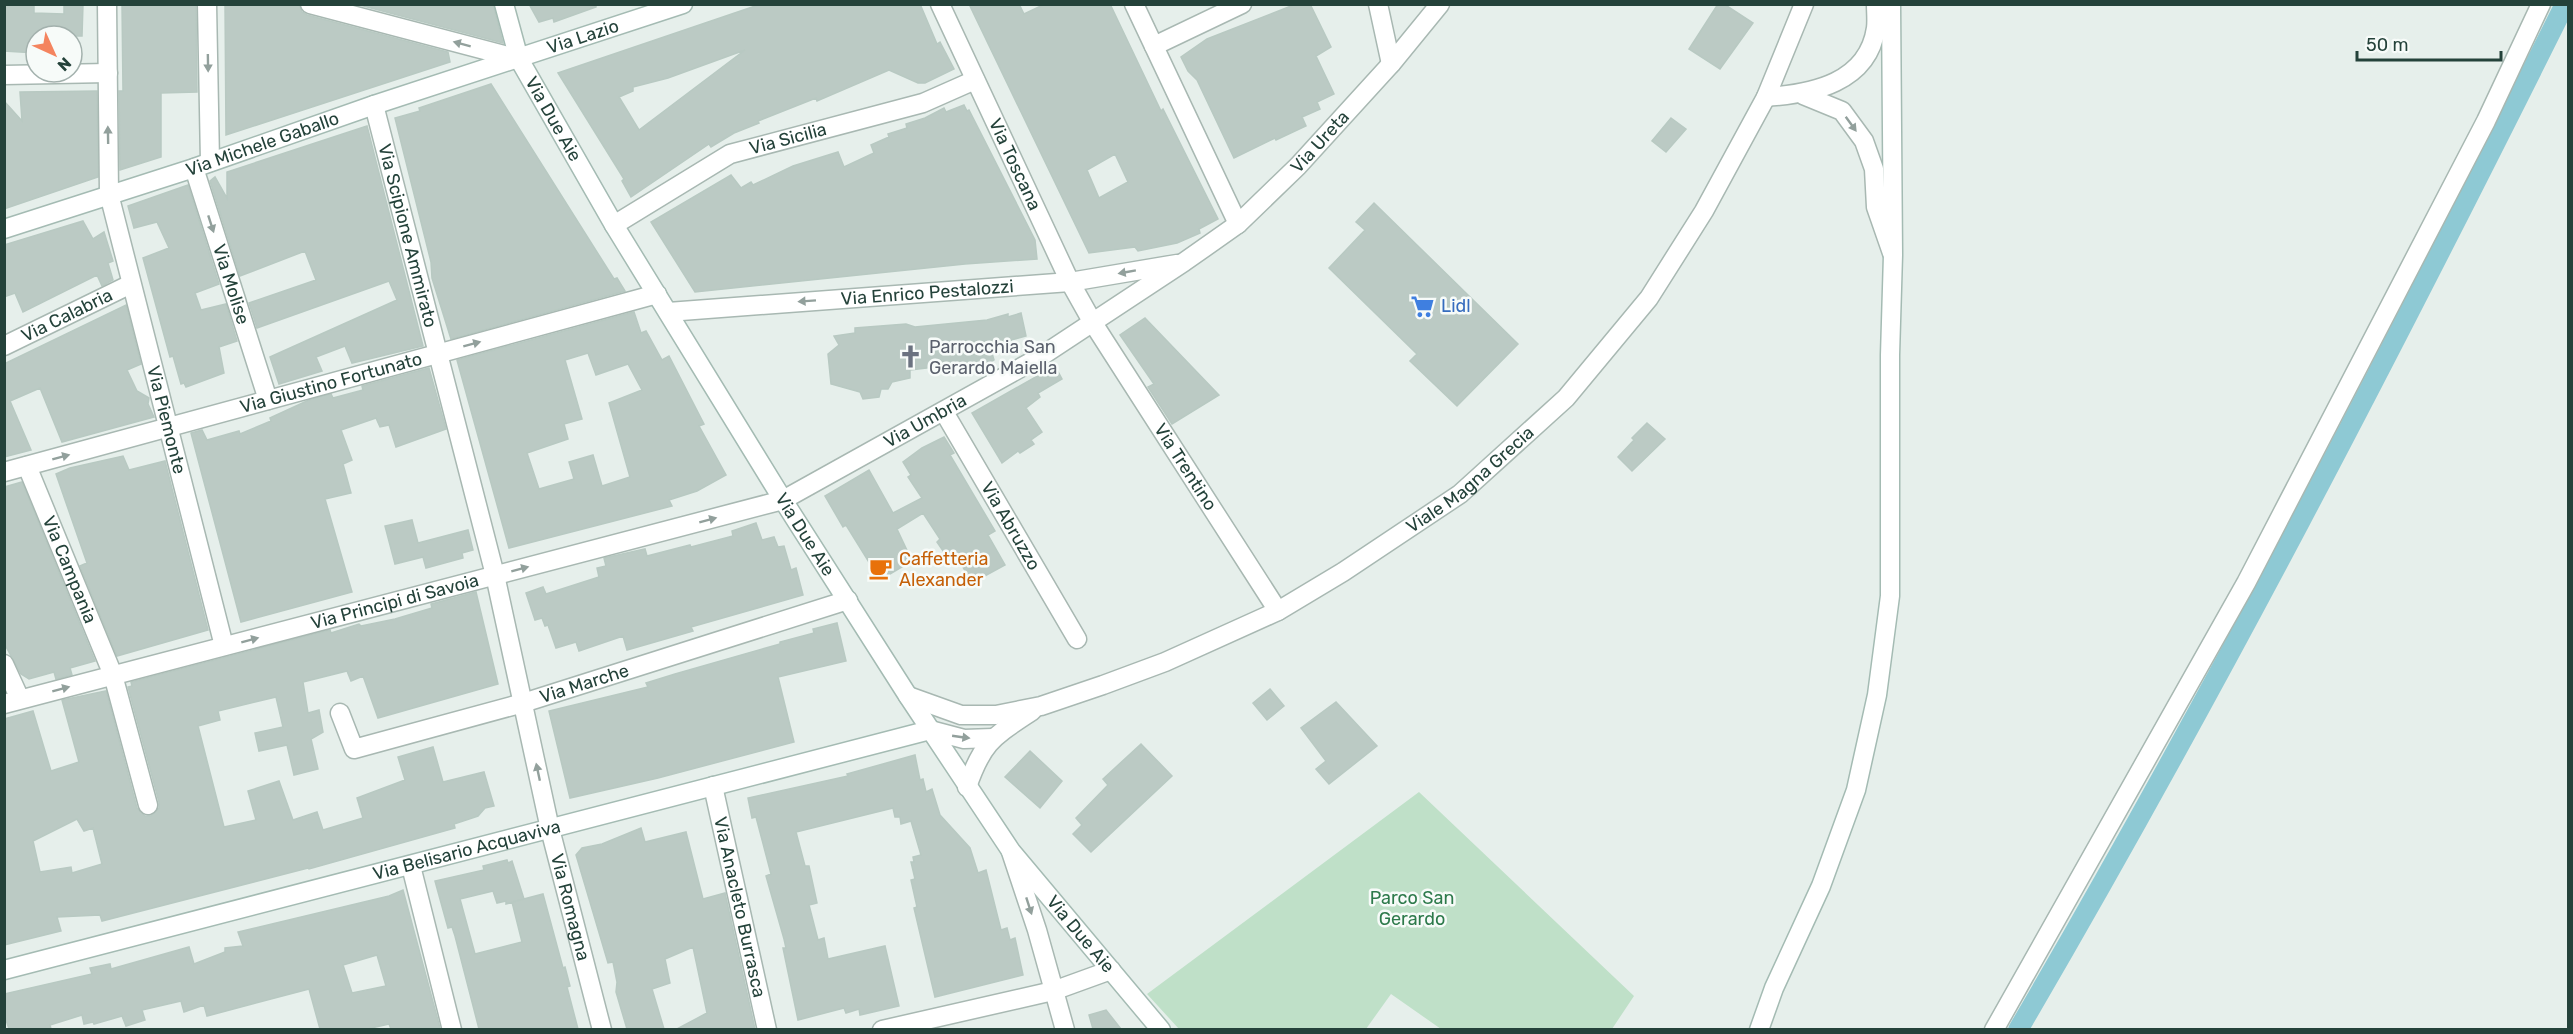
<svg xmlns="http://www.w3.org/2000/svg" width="2573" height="1034" font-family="Rubik,sans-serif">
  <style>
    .green { fill: #bfe0c8 }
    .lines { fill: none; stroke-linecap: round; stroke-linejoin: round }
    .canal { stroke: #8ec9d4; stroke-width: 20 }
    .building { fill: #bbcac4; stroke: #b8c9c2; stroke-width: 1.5; fill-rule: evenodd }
    .street-casing { stroke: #a8b8b2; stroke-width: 21 }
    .secondary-casing { stroke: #a4bbb3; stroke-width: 21 }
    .street { stroke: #fff; stroke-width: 18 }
    .secondary { stroke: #fff; stroke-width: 18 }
    .oneway { fill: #92a09c }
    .labels { text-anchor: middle; stroke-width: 5; stroke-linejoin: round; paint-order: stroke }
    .street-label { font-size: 18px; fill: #24423a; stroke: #f7fbf9 }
    .shop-label { font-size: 18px; fill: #366cbe; stroke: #f7fbf9; text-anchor: start }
    .worship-label { font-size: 18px; fill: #5b616d; stroke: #f7fbf9; text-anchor: start }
    .food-label { font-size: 18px; fill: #c56008; stroke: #f7fbf9; text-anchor: start }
    .park-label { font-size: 18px; fill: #2d7a4b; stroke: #f7fbf9 }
  </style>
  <rect width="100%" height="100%" fill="#e6efeb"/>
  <!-- green -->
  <path class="green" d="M1419 792 1634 996 1612 1029H1441L1391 994 1366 1029H1179L1147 994Z"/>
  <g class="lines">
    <!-- canal -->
    <path class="canal" d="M2018 1030C2214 695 2392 351 2565 4"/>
  </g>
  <!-- building -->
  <path class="building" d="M8 4H34V13L64 14V4H83L82 36H36V53L4 51V6Z
    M122 4H196L197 92 161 93V157L120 170 119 91H123Z
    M225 4H299L302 12 307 15 448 52 450 62 226 135Z
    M356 4H493L503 43Z
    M529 4H596V7L554 22 553 18 539 22Z
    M761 4H920L937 44 940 42 954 69 925 83H918L889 70 817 101 816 98 758 121 759 123 734 133 711 147 709 144 631 197 622 181 624 179 558 73ZM745 50 639 130 619 97 633 91V87L668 78Z
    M969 4H1019L1024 14 1045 4H1110L1161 111 1163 109 1218 219 1199 229 1200 233 1177 243 1138 251 1135 247 1089 253ZM1115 154 1128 182 1099 198 1087 170Z
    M1296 4H1310L1331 47 1316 56 1334 94 1317 102 1320 109 1302 117 1306 126 1276 140 1275 138 1234 158 1197 80 1188 71 1181 57 1207 39Z
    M1718 4H1724L1753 23 1720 69 1689 49Z
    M491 84 614 279 617 278 625 291 451 339 432 278 431 262 395 118 420 111 419 108Z
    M97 91 98 177 4 209V101L22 121 20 92Z
    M964 105 967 111 969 110 1035 240 1037 259 965 264 695 292 651 222 731 175 741 188 751 182 753 185 793 166 838 152 844 167 874 153 871 145 889 137 888 134 907 128 906 124 925 118 944 108 946 112Z
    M1671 118 1686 129 1666 152 1652 141Z
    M367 126 423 346 352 363 345 346 316 357 322 371 279 384 270 357 397 300 389 281 257 328 249 303 316 280 305 251 240 276 210 181 215 177 227 198V172Z
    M188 185 219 284 195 293 201 310 226 304 237 341 219 347 224 373 186 387 184 383 181 384 173 356 170 357 143 258 169 248 157 222 134 228 128 206Z
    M1374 203 1518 344 1457 406 1410 361 1417 354 1329 268 1365 230 1356 222Z
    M83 221 93 239 104 232 113 261 108 263 113 280 102 286 97 275 23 312 15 293 4 297V245Z
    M126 305 141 364 127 370 137 391 149 398 148 404 154 417 62 442 40 388 10 401 31 450 4 457V364Z
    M634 312 641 333 646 331 662 360 669 356 704 424 699 426 726 475 697 491 669 500 672 506 509 548 457 360ZM588 353 596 375 628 364 642 390 609 403 630 477 602 486 593 455 569 462 574 479 539 489 527 453 568 439 564 424 582 419 565 360Z
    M1021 313 1026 336 1011 340 1012 344 991 350 994 360 980 368 977 362 910 370V378L892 382 888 389H881L879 397 863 399 860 392 831 384 828 354 839 345 834 336 855 333V328L906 324 915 327 987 320 1008 314V317Z
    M1145 318 1219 395 1172 424 1148 387 1154 384 1120 335Z
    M1055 366 1062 379 1038 393 1040 397 1026 408 1042 432 1031 440 1034 444 1020 453 1018 451 1002 463 972 413Z
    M429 368 446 429 396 447 389 425 380 427 376 418 341 430 352 460 343 464 351 493 325 499 352 592 241 622 191 433 202 430 207 440 239 431 240 434 271 421 270 418 309 400 331 394 333 398 363 390 362 386Z
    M1647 423 1665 439 1632 471 1618 457 1634 440 1632 438Z
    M944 437 954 453 950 455 995 531 988 535 1005 565 972 583 956 555 948 558 937 542 940 539 923 513 897 529 912 561 880 580 846 525 843 527 825 496 869 470 893 513 922 498 908 477 911 475 903 462 922 448Z
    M123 456 129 470 165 461 208 630 117 656 80 566 87 563 56 474 70 468Z
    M22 482 95 661 70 668 72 675 56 679 54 672 29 679 21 674 4 643V487Z
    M412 520 418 543 468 530 473 550 462 553 463 558 426 568 423 557 395 564 385 526Z
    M756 523 762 540 774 537 778 547 784 546 791 570 796 568 803 595 691 627 693 631 627 650 623 636 579 651 576 642 556 648 548 625 545 626 542 618 535 620 526 593 543 587 546 594 599 577 597 568 606 566 604 558 645 549 647 556 690 545 691 547 733 536 732 531Z
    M476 592 498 684 378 718 363 676 351 681 347 671 303 682 308 713 319 710 323 732 311 739 318 769 294 775 287 745 259 751 255 733 283 727 276 697 218 711 220 720 198 726 224 827 256 820 248 791 279 781 293 820 317 812 323 830 363 818 357 798 405 780 398 757 433 747 443 782 484 772 494 806 485 808 478 816 454 824 455 828 309 869 308 868 102 921 100 915 57 917 61 931 4 945V719L33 711 51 771 79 762 62 700 106 691 137 808 145 816H151L159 808V802L128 687 132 686 131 682 330 630 331 633 359 624 361 626 395 619 432 608 431 604ZM77 819 84 831 93 828 102 864 72 873 71 867 40 872 33 841Z
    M837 623 846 661 778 677 794 742 658 778 570 798 549 711 648 687 646 683 675 674 780 644V642L814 633 813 629Z
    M1270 689 1284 706 1267 720 1253 703Z
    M1336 702 1377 746 1329 784 1316 769 1326 761 1301 728Z
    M1141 744 1172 776 1091 852 1073 834 1082 825 1076 818 1108 785 1103 779Z
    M1030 751 1062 781 1040 808 1005 777Z
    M915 755 920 780 923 779 926 792 932 789 940 815 970 848 978 873 986 870 1001 930 1007 928 1010 940 1015 938 1023 975 935 997 914 908 917 907 911 880 915 879 911 862H914L913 857 921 855 911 821 901 824 900 817H895L893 808 796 832 805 866H809L817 903 809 905 818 940 824 938 828 959 885 946 899 1006 860 1015 859 1009 846 1013 844 1008 798 1020 783 948H786L784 939 766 876 771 874 756 817 752 818 748 798 848 776 847 774Z
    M641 828 645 842 686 832 703 899 725 893 755 1029H677L707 1013 693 947 665 959 670 983 652 989 664 1029H627L616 992 617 982 613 962 608 963 576 855 582 848 602 844Z
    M507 860 508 863 512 861 524 899 506 904V901L497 903 493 891 460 899 475 954 522 942 512 902 543 894 563 968 565 967 570 986 567 987 578 1029H479L455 936 452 927 448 928 435 881 484 870 483 866Z
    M403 890 440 1028 391 1029 389 1024 367 1029H320L309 989 207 1016 204 1005 184 1012 181 1001 142 1010 145 1020 126 1026 122 1016 94 1024 93 1022 84 1024 82 1015 50 1025 51 1029H9L4 1014V994L92 974 90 968 110 964 111 969 189 947 194 964 225 952V948L243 946 238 932 389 896ZM377 955 386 986 352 993 343 965Z
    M1106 1010 1121 1029H1093L1089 1015Z"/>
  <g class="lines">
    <defs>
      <g id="street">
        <path id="s1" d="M107 4 109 194 224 646"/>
        <path d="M207 4 210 162"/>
        <path d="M310 4 519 59"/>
        <path id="s2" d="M940 4 1070 282 1093 323 1278 611"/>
        <path d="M1134 4 1238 224"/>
        <path d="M1378 4 1391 64"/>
        <path d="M1154 46 1242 4"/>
        <path d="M4 75 108 73"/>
        <path d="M1803 95 1842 111 1864 141 1874 169 1876 207 1892 253"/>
        <path d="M1766 97C1812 94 1868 83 1876 28 1877 21 1876 12 1876 4"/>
        <path id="s3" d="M374 105 495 575 550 829 602 1030"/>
        <path id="s4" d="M194 168 268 400"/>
        <path id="s5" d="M614 225 730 154 923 103 975 80"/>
        <path id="s6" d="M668 312 1070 282 1177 264"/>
        <path id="s7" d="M4 346 131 284"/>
        <path id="s8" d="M944 412 1077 639"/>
        <path id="s9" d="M27 466 113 675 148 805"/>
        <path id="s10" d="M4 472 657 294"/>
        <path d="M4 664 20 699"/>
        <path id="s11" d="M908 696 961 715H996L1041 706 1103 685 1165 662 1278 611 1343 572 1460 494 1566 398 1649 298 1704 211 1766 97 1804 4"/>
        <path id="s12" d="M4 704 783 500 1040 357 1184 262 1238 224 1298 166 1391 64 1440 4"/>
        <path id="s13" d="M340 713 354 749 523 703 848 600"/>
        <path d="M930 730 964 739 993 738"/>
        <path id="s14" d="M713 786 767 1030"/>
        <path d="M967 787C983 741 993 737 1032 711"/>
        <path d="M1011 852 1037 930 1065 1030"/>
        <path d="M411 866 452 1030"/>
        <path d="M882 1030 1053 991 1111 970"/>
        <path d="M1994 1030 2246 583 2486 121 2541 4"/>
      </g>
      <g id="secondary">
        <path id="s15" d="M504 4 519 59 614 225 783 500 908 696 1011 851 1161 1030"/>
        <path id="s16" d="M4 229 194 168 374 105 683 4"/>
        <path id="s17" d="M4 970 930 730"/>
        <path d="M1759 1030 1774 988 1821 886 1856 790 1877 695 1890 596V355L1893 255 1891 4"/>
      </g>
    </defs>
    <!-- street casing -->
    <use href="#street" class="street-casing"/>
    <!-- secondary casing -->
    <use href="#secondary" class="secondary-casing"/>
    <!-- street -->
    <use href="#street" class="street"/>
    <!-- secondary -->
    <use href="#secondary" class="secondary"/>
  </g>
  <!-- one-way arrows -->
  <defs><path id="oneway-solid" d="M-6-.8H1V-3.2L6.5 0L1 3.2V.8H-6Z" transform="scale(1.5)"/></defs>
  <g class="oneway">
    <use href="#oneway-solid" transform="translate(462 44) rotate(-165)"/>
    <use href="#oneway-solid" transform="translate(208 63) rotate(89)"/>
    <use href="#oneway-solid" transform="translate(1851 124) rotate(54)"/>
    <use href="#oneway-solid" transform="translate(108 135) rotate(-91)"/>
    <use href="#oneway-solid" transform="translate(211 224) rotate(72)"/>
    <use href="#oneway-solid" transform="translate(1127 272) rotate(170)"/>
    <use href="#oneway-solid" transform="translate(807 301) rotate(176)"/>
    <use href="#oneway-solid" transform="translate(472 344) rotate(-15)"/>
    <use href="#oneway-solid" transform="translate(61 457) rotate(-15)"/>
    <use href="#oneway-solid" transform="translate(708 520) rotate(-15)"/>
    <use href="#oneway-solid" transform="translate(520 569) rotate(-15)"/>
    <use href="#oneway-solid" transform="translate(250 640) rotate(-15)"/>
    <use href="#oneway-solid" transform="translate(61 689) rotate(-15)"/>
    <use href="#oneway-solid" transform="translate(961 737) rotate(8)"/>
    <use href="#oneway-solid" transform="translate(538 772) rotate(-102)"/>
    <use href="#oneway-solid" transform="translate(1029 906) rotate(72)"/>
  </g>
  <!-- icons -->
  <defs>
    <symbol id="supermarket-bare" viewBox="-9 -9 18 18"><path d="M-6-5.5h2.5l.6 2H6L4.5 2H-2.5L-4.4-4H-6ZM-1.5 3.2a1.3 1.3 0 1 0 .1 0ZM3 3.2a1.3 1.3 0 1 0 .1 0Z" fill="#3f7fe0" stroke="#f7fbf9" stroke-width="2.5" paint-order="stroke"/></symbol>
    <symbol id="church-bare" viewBox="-9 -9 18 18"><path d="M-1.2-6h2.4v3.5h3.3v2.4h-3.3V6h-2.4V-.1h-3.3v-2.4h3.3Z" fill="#6b7280" stroke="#f7fbf9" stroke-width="2.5" paint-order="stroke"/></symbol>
    <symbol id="cafe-bare" viewBox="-9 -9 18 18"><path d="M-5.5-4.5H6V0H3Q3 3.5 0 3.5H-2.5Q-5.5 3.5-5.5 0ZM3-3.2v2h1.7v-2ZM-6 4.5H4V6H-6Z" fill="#e8710a" stroke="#f7fbf9" stroke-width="2.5" paint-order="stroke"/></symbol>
  </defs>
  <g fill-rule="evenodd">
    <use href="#supermarket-bare" x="1406" y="290" width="33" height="33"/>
    <use href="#church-bare" x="894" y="340" width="33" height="33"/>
    <use href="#cafe-bare" x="864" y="552" width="33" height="33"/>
  </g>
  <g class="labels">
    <!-- street labels -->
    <g class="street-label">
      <text dy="6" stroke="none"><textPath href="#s16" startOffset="610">Via Lazio</textPath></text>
      <text dy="6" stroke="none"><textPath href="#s15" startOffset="126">Via Due Aie</textPath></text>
      <text dy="6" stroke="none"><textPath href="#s5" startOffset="196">Via Sicilia</textPath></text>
      <text dy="6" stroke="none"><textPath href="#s12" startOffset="1454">Via Ureta</textPath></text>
      <text dy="6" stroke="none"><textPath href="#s16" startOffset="272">Via Michele Gaballo</textPath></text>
      <text dy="6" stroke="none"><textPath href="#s2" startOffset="177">Via Toscana</textPath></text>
      <text dy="6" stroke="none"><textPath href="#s3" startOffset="135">Via Scipione Ammirato</textPath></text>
      <text dy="6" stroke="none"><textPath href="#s4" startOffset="122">Via Molise</textPath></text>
      <text dy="6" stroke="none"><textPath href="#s6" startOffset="260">Via Enrico Pestalozzi</textPath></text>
      <text dy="6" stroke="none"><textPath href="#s7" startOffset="70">Via Calabria</textPath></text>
      <text dy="6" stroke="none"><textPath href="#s10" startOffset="339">Via Giustino Fortunato</textPath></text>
      <text dy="6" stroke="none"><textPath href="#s1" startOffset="423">Via Piemonte</textPath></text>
      <text dy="6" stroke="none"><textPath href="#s12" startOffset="968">Via Umbria</textPath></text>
      <text dy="6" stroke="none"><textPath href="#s2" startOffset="525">Via Trentino</textPath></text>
      <text dy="6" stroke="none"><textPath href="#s11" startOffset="626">Viale Magna Grecia</textPath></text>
      <text dy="6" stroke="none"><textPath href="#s8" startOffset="132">Via Abruzzo</textPath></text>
      <text dy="6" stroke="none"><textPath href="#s15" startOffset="612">Via Due Aie</textPath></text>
      <text dy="6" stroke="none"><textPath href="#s9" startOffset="112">Via Campania</textPath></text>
      <text dy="6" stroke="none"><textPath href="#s12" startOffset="404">Via Principi di Savoia</textPath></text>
      <text dy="6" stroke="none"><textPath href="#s13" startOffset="278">Via Marche</textPath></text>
      <text dy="6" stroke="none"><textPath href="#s17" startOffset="478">Via Belisario Acquaviva</textPath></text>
      <text dy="6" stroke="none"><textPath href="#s3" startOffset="826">Via Romagna</textPath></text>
      <text dy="6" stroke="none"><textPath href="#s14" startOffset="124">Via Anacleto Burrasca</textPath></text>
      <text dy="6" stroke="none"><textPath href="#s15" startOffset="1098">Via Due Aie</textPath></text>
    </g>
    <!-- shop labels -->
    <g class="shop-label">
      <text x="1441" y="312">Lidl</text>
    </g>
    <!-- worship labels -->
    <g class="worship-label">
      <text x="929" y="353">Parrocchia San<tspan x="929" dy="21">Gerardo Maiella</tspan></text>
    </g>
    <!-- food labels -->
    <g class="food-label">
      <text x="899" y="565">Caffetteria<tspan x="899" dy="21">Alexander</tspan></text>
    </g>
    <!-- park labels -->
    <g class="park-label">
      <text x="1412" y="904">Parco San<tspan x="1412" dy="21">Gerardo</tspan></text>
    </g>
  </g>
  <!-- border -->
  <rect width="2573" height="1034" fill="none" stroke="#24423a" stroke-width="12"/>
  <!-- north arrow -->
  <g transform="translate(54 54) rotate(135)"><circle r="28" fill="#f7fbf9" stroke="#a3b1ad" stroke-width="1.5"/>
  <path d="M0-4.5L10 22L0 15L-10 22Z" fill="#f4845f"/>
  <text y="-9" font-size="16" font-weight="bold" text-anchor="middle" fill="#24423a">N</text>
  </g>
  <!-- scale -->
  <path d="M2357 51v9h144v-9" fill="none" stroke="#24423a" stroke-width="3"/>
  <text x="2366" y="51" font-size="18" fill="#24423a" stroke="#f7fbf9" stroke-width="4.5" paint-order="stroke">50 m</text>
</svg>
